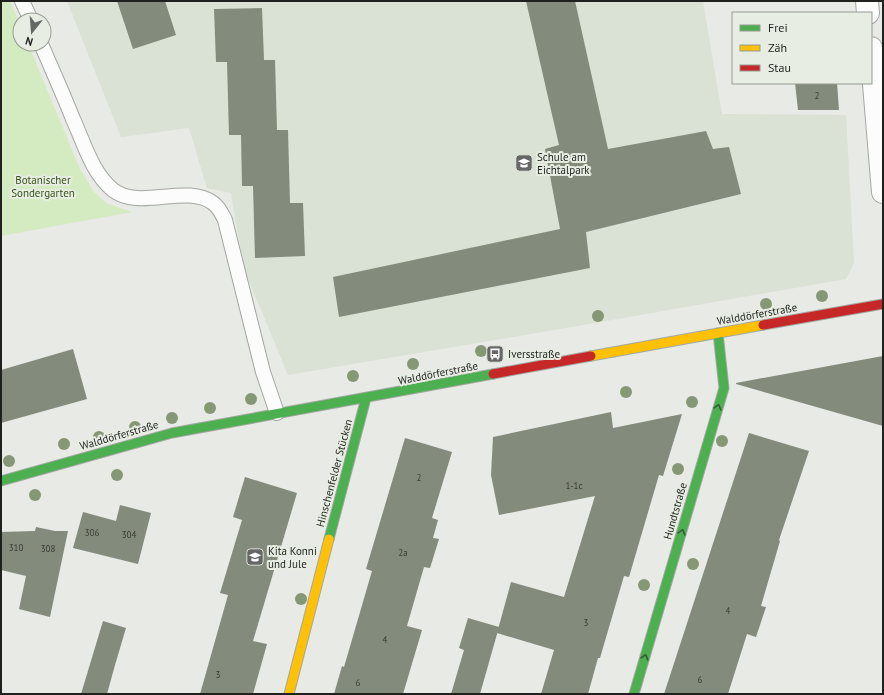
<svg xmlns="http://www.w3.org/2000/svg" width="884" height="695" font-family="'PT Sans',sans-serif">
  <style>
    .built { fill: #dae1d5 }
    .green { fill: #d4ebc1 }
    .building { fill: #838b7c }
    .lines { fill: none; stroke-linecap: round; stroke-linejoin: round }
    .lane-casing { stroke: #a4a7a2; stroke-width: 16 }
    .street-casing { stroke: #a4a7a2; stroke-width: 24 }
    .fast-casing { stroke: #a4a7a2; stroke-width: 11 }
    .slow-casing { stroke: #a4a7a2; stroke-width: 11 }
    .jam-casing { stroke: #a4a7a2; stroke-width: 11 }
    .lane { stroke: #fbfcfb; stroke-width: 14 }
    .street { stroke: #fbfcfb; stroke-width: 22 }
    .fast { stroke: #4caf50; stroke-width: 9 }
    .slow { stroke: #ffc107; stroke-width: 9 }
    .jam { stroke: #c62828; stroke-width: 9 }
    .tree { fill: #869775 }
    .oneway { stroke: #336134 }
    .labels { text-anchor: middle; stroke-width: 4; stroke-linejoin: round; paint-order: stroke }
    .number-label { font-size: 9px; fill: #383c36 }
    .poi-label { font-size: 11px; fill: #1f211e; stroke: #e7ede2; text-anchor: start }
    .park-label { font-size: 11px; fill: #375319; stroke: #e7ede2 }
    .street-label { font-size: 11px; fill: #1f211e; stroke: #e7ede2 }
  </style>
  <rect width="100%" height="100%" fill="#e7eae5"/>
  <!-- built -->
  <path class="built" d="M67 1H703L722 114 846 115 854 263 846 279 589 324 288 375 244 269 231 193 207 188 189 128 121 137Z"/>
  <!-- green -->
  <path class="green" d="M1 1H10L20 25V44H28L80 169 94 192 108 204 132 212 1 236Z"/>
  <!-- building -->
  <path class="building" d="M117 1H165L176 35 133 49Z
    M526 1H575L608 149 706 131 713 149 729 147 741 194 586 232 590 268 339 317 333 277 560 229 545 149 559 145Z
    M262 8 264 60H275L277 130H288L290 203H303L305 256 255 258 253 186H242L241 135H229L227 62H216L214 9Z
    M795 83H837L839 110H798Z
    M73 349 87 399 1 423V370Z
    M883 356V426L736 384V383Z
    M611 412 613 428 682 414 663 476 659 475 629 577 624 576 600 658H598L588 694H541L554 650 497 633 511 582 564 597 595 496 499 515 491 475 493 437Z
    M749 433 809 451 779 540 780 541 761 606 766 607 756 637 747 634 728 694H664Z
    M405 438 452 452 432 518 438 520 433 538 439 539 430 568 424 567 407 626 422 630 403 694H334L342 666 344 667 372 571 366 569Z
    M245 477 297 493 253 641 267 644 253 694H200L228 595 220 593 242 520 233 517Z
    M120 505 151 513 138 564 73 548 83 512 116 521Z
    M36 527 55 531H68L50 617 19 609 26 576 1 570V532L35 531Z
    M468 618 499 627 480 694H451L464 650 459 648Z
    M103 621 126 628 115 665 107 694H81Z"/>
  <g class="lines">
    <defs>
      <path id="lane" d="M22 1 31 20
        M41 44C52 69 63 94 73 119 84 143 92 173 113 190 140 211 186 183 213 203 219 207 222 214 225 220L263 372 277 413"/>
      <path id="street" d="M867 1 868 13
        M871 48 883 192"/>
      <path id="fast" d="M1 481 172 433 493 374
        M329 539 366 398
        M634 694 724 388 718 333"/>
      <path id="slow" d="M591 356 763 325
        M289 694 329 539"/>
      <path id="jam" d="M763 325 883 304
        M493 374 591 356"/>
    </defs>
    <!-- lane casing -->
    <use href="#lane" class="lane-casing"/>
    <!-- street casing -->
    <use href="#street" class="street-casing"/>
    <!-- fast casing -->
    <use href="#fast" class="fast-casing"/>
    <!-- slow casing -->
    <use href="#slow" class="slow-casing"/>
    <!-- jam casing -->
    <use href="#jam" class="jam-casing"/>
    <!-- lane -->
    <use href="#lane" class="lane"/>
    <!-- street -->
    <use href="#street" class="street"/>
    <!-- fast -->
    <use href="#fast" class="fast"/>
    <!-- slow -->
    <use href="#slow" class="slow"/>
    <!-- jam -->
    <use href="#jam" class="jam"/>
  </g>
  <!-- trees -->
  <g class="tree">
    <circle cx="822" cy="296" r="6"/>
    <circle cx="766" cy="304" r="6"/>
    <circle cx="598" cy="316" r="6"/>
    <circle cx="481" cy="351" r="6"/>
    <circle cx="413" cy="364" r="6"/>
    <circle cx="353" cy="376" r="6"/>
    <circle cx="626" cy="392" r="6"/>
    <circle cx="251" cy="399" r="6"/>
    <circle cx="692" cy="402" r="6"/>
    <circle cx="210" cy="408" r="6"/>
    <circle cx="172" cy="418" r="6"/>
    <circle cx="135" cy="427" r="6"/>
    <circle cx="99" cy="437" r="6"/>
    <circle cx="722" cy="441" r="6"/>
    <circle cx="64" cy="444" r="6"/>
    <circle cx="9" cy="461" r="6"/>
    <circle cx="678" cy="469" r="6"/>
    <circle cx="117" cy="475" r="6"/>
    <circle cx="35" cy="495" r="6"/>
    <circle cx="693" cy="564" r="6"/>
    <circle cx="644" cy="585" r="6"/>
    <circle cx="301" cy="599" r="6"/>
  </g>
  <!-- one-way arrows -->
  <defs><path id="oneway-chevron" d="M-2-3.5L2.5 0L-2 3.5" fill="none" stroke-width="1.6" stroke-linecap="round" stroke-linejoin="round"/></defs>
  <g class="oneway">
    <use href="#oneway-chevron" transform="translate(718 407) rotate(-74)"/>
    <use href="#oneway-chevron" transform="translate(682 532) rotate(-74)"/>
    <use href="#oneway-chevron" transform="translate(645 657) rotate(-74)"/>
  </g>
  <!-- icons -->
  <defs>
    <symbol id="school-square" viewBox="-11 -11 22 22"><rect x="-9" y="-9" width="18" height="18" rx="4" fill="#656764" stroke="#e7ede2"/><path d="M0-5L7-2L0 1L-7-2ZM-4 1L0 2.5L4 1V4Q0 6-4 4Z" fill="#fff"/></symbol>
    <symbol id="bus-square" viewBox="-11 -11 22 22"><rect x="-9" y="-9" width="18" height="18" rx="4" fill="#656764" stroke="#e7ede2"/><path d="M-5-6H5V4H4V6H2V4H-2V6H-4V4H-5ZM-3.5-4V0h7V-4ZM-3.5 1.2v1.5H-2V1.2ZM2 1.2v1.5H3.5V1.2Z" fill="#fff"/></symbol>
  </defs>
  <g fill-rule="evenodd">
    <use href="#school-square" x="514" y="153" width="20" height="20"/>
    <use href="#bus-square" x="485" y="344" width="20" height="20"/>
    <use href="#school-square" x="245" y="547" width="20" height="20"/>
  </g>
  <g class="labels">
    <!-- number labels -->
    <g class="number-label">
      <text x="817" y="99">2</text>
      <text x="419" y="481">2</text>
      <text x="574" y="489">1-1c</text>
      <text x="92" y="536">306</text>
      <text x="129" y="538">304</text>
      <text x="16" y="551">310</text>
      <text x="48" y="552">308</text>
      <text x="403" y="556">2a</text>
      <text x="728" y="614">4</text>
      <text x="586" y="626">3</text>
      <text x="385" y="643">4</text>
      <text x="218" y="678">3</text>
      <text x="700" y="683">6</text>
      <text x="358" y="686">6</text>
    </g>
    <!-- poi labels -->
    <g class="poi-label">
      <text x="537" y="161">Schule am<tspan x="537" dy="13">Eichtalpark</tspan></text>
      <text x="508" y="358">Iversstraße</text>
      <text x="268" y="555">Kita Konni<tspan x="268" dy="13">und Jule</tspan></text>
    </g>
    <!-- park labels -->
    <g class="park-label">
      <text x="43" y="184">Botanischer<tspan x="43" dy="13">Sondergarten</tspan></text>
    </g>
    <!-- street labels -->
    <g class="street-label">
      <text transform="translate(757 314) rotate(-10)" y="4">Walddörferstraße</text>
      <text transform="translate(438 373) rotate(-11)" y="4">Walddörferstraße</text>
      <text transform="translate(119 435) rotate(-16)" y="4">Walddörferstraße</text>
      <text transform="translate(334 473) rotate(-75)" y="4">Hinschenfelder Stücken</text>
      <text transform="translate(675 511) rotate(-74)" y="4">Hundtstraße</text>
    </g>
  </g>
  <!-- border -->
  <rect width="884" height="695" fill="none" stroke="#1f211e" stroke-width="4"/>
  <!-- legend -->
  <rect x="732" y="12" width="140" height="72" fill="#e7ede2" stroke="#979b94"/>
  <rect x="740" y="25" width="20" height="6" fill="#4caf50" stroke="#979b94"/>
  <text x="768" y="32" font-size="12" fill="#1f211e">Frei</text>
  <rect x="740" y="45" width="20" height="6" fill="#ffc107" stroke="#979b94"/>
  <text x="768" y="52" font-size="12" fill="#1f211e">Zäh</text>
  <rect x="740" y="65" width="20" height="6" fill="#c62828" stroke="#979b94"/>
  <text x="768" y="72" font-size="12" fill="#1f211e">Stau</text>
  <!-- north arrow -->
  <g transform="translate(32 32) rotate(197)"><circle r="19" fill="#e7ede2" stroke="#979b94"/>
  <path d="M0-3L7 15L0 10L-7 15Z" fill="#656764"/>
  <text y="-6" font-size="11" font-weight="bold" text-anchor="middle" fill="#1f211e">N</text>
  </g>
</svg>
